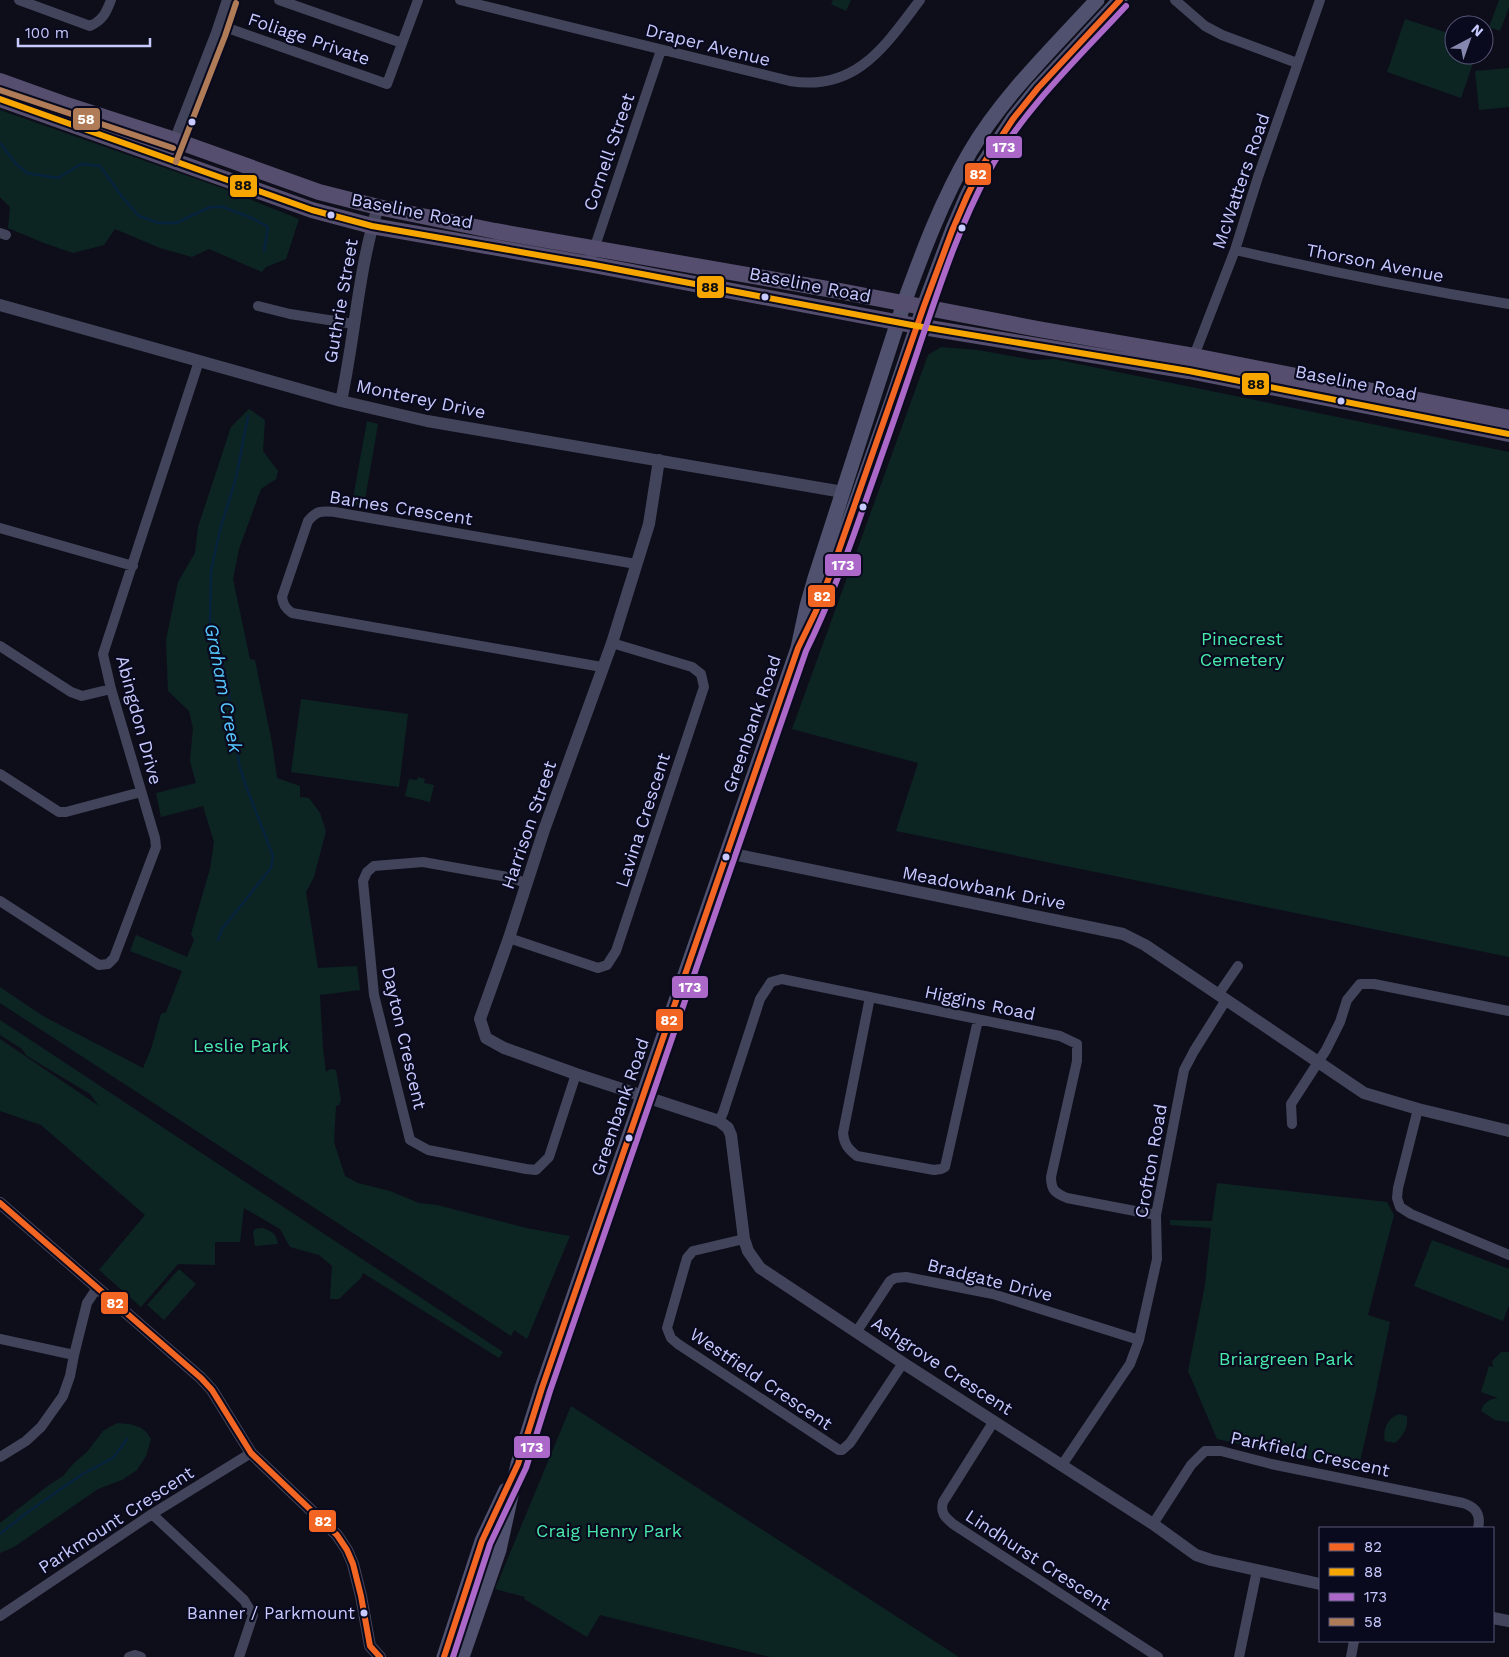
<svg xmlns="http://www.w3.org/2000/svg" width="1509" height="1657" font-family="'Work Sans',sans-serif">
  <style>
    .green { fill: #0c2523 }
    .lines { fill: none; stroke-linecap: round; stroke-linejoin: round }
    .stream { stroke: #07223d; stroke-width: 2.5 }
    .minor { stroke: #42445b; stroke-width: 10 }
    .tertiary { stroke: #42445b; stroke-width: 12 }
    .secondary { stroke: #4f516e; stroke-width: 15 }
    .primary { stroke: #554e6e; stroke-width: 16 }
    .bus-1-casing { stroke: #0a0a1e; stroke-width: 10 }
    .bus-2-casing { stroke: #0a0a1e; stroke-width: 10 }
    .bus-3-casing { stroke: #0a0a1e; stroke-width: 10 }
    .bus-4-casing { stroke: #0a0a1e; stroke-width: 10 }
    .bus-1 { stroke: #f26522; stroke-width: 6 }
    .bus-2 { stroke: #f7a600; stroke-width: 6 }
    .bus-3 { stroke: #ac68c9; stroke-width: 6 }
    .bus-4 { stroke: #b07c57; stroke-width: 6 }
    .bus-dot { fill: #c7c9ff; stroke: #0a0a1e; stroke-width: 2 }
    .labels { text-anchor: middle; stroke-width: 4.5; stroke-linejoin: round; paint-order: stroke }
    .bus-label { font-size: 17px; fill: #c7c9ff; stroke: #0a0a1e; text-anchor: end }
    .street-label { font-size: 18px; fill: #c7c9ff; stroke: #0a0a1e }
    .park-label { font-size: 18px; fill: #48eaab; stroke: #0a0a1e }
    .water-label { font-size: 19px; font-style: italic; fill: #55c8ff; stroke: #0a0a1e }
    .line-badge { stroke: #0a0a1e; stroke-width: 2 }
    .badge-label { font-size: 14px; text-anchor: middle; font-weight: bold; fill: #fff }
    .pale-badge-label { font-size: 14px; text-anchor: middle; font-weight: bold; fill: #111 }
  </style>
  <rect width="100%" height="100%" fill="#0e0e1a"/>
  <!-- green -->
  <path class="green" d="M833 0H851L846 11 831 4Z
    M1499 0H1509V7L1500 31 1489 27Z
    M1405 19 1454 35V55H1476L1461 98 1387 72Z
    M1509 68V107L1479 110 1475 71Z
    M0 110 222 188 299 219 286 259 266 267 262 272 209 249 192 257 160 248 115 229 104 245 73 253 44 243 8 228 10 207 0 197Z
    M941 347 978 350 1033 360 1054 359 1509 452V957L896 831 918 763 792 729 928 355Z
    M249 409 265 420 263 451 278 471 276 479 261 489 239 549 233 579 250 659 255 660 272 743 277 778 300 786V797L309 798 320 813 326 831 314 877 306 892 318 968 357 966 360 990 320 995 323 1049 326 1072 330 1069 336 1070 341 1100 339 1105 336 1106 334 1142 345 1176 358 1183 390 1191 419 1203 437 1205 526 1228 570 1236 527 1339 514 1330 511 1336 0 1003V987L43 1016 143 1068 151 1049 161 1014 166 1012 182 971 130 951 136 935 187 957 194 940 191 934 210 869 214 842 203 806 161 817 156 793 196 783 190 761 193 728 189 711 168 691 166 640 178 582 195 553 198 527 231 427Z
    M367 421 378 424 364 506 352 504Z
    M301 699 408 714 399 787 291 772Z
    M418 777 425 779 424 783 434 785 430 802 405 796 409 779 417 780Z
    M0 1020 26 1037 503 1352 499 1358 363 1273 361 1278 339 1299H330L332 1266 319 1255 290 1247 280 1229 244 1208 240 1242H215V1265L178 1264 141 1307 99 1270 145 1215 41 1125 0 1111V1039L99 1106 90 1094 27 1056 22 1049 0 1035Z
    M1217 1183 1387 1202 1394 1215 1368 1315 1390 1322 1375 1396 1358 1470 1217 1439 1188 1371 1205 1285 1211 1228 1170 1225V1220L1212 1221Z
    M262 1228C272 1231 276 1233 278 1244L255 1246 253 1232 255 1229Z
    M1432 1240 1509 1269V1305L1503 1321 1414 1286Z
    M179 1269 196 1284 164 1320 147 1305Z
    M1501 1352H1509V1422L1495 1420 1481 1411C1484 1402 1488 1400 1498 1398L1481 1392 1489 1366 1493 1367 1492 1361Z
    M571 1406 959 1657H770L600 1615 587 1637 524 1599 525 1597 495 1589Z
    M1399 1414 1407 1416C1408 1428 1404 1435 1395 1443L1385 1441C1382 1429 1388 1418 1399 1414Z
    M117 1423C132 1424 144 1425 151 1439L146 1456 137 1470 122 1480 98 1489 14 1547 0 1553V1523L49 1485 63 1476 74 1463 87 1452 103 1431Z"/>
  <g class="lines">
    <!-- stream -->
    <path class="stream" d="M0 143 16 164 27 173 33 174 58 178 81 164 100 166 123 198 139 216 159 223H176L210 207H223L252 218 268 227 264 251
      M218 940 222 929 271 868 273 856 246 786 239 764 227 681 210 622 211 571 220 530 236 478 248 416
      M0 1534 25 1514 81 1475 113 1458 127 1439"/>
    <!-- minor -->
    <path class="minor" d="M19 0 90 26C103 20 106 13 111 0
      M279 0 402 43
      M460 0 790 81C856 92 885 46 920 0
      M1175 0 1205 26 1222 35 1297 63
      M219 25 387 84 418 0
      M0 233 6 235
      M1235 250C1326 271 1417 289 1509 304
      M589 264 661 50
      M258 306 290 314 354 324
      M1192 361 1235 250 1258 177 1320 0
      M0 528 133 566
      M0 646 71 692 82 696 111 689
      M602 667 292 613C285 608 283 604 282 597L308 521C317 510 322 511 335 512L636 564
      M0 774 59 812H66L141 792
      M526 884 516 879 502 876 423 862 374 866 367 872 363 881 374 995 410 1140 428 1150 526 1169 536 1170 549 1157 576 1074
      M0 901 99 965 108 964 114 958 156 847 155 838 111 689 103 654 199 361
      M509 938 598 968 607 965 616 951 704 687 701 674 692 667 612 643
      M1218 995 1238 966
      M870 997 843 1133C844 1144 848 1149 857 1156L934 1170 941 1169 945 1167 978 1020
      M1418 1109 1398 1188 1397 1198 1400 1207 1411 1214 1509 1255
      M719 1121 723 1113 760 999 771 982 782 979 1060 1036 1077 1044V1061L1051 1177C1051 1190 1055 1193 1067 1198L1156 1215
      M1292 1124 1291 1104 1326 1050 1340 1022 1347 1000 1360 984H1374L1509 1011
      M744 1239 693 1251 687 1258 667 1328 671 1338 678 1344 839 1450H842L850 1443 903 1363
      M857 1331 890 1281 895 1278 906 1277 993 1294 1139 1340
      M0 1339 74 1355
      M994 1421 943 1502C940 1513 945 1517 953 1524L1158 1657
      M0 1457 26 1441 41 1427 63 1396 70 1376 74 1355 87 1303 97 1288
      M1062 1465 1130 1364 1139 1340 1157 1259 1156 1215 1184 1070 1194 1051 1226 1000
      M152 1514 244 1600 253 1615 239 1657
      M1153 1524 1191 1465 1205 1451H1221L1271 1464 1463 1503C1476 1507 1481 1515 1478 1528
      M0 1616 152 1514 251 1453
      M129 1657 135 1655 141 1657
      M1239 1657 1257 1570
      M1351 1657 1354 1641"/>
    <!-- tertiary -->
    <path class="tertiary" d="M168 159 217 33 228 0
      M0 305 341 401 427 421 843 492
      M341 401C355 337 358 270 378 207
      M659 460 649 524 612 643 544 830 509 938 480 1019 486 1038 504 1048 576 1074 719 1121 728 1128 731 1135 744 1239 748 1251 760 1268 903 1363 1153 1524 1196 1555 1211 1560 1320 1584
      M728 853 1123 934 1145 945 1364 1093 1418 1109 1509 1131
      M0 1203 201 1378 212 1390 251 1453 337 1535 347 1550 353 1564 361 1596 370 1646 380 1657
      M1493 1618 1509 1621"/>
    <!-- secondary -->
    <path class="secondary" d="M811 620 833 567 893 398 924 306 952 231 967 196 982 166 1013 119 1038 88 1120 0
      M444 1657 482 1541 506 1490
      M462 1657 499 1550 518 1464 542 1388 798 648 807 606 815 578 904 303C923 251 942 200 970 152 1002 97 1053 48 1097 0"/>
    <!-- primary -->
    <path class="primary" d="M0 81 64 104 166 137 319 192 378 207 495 231 839 291 1038 329 1194 356 1509 418
      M0 99 312 210 372 226 589 264 917 326 1189 371 1509 434"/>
    <defs>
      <path id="bus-1" d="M0 1203 201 1378 212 1390 251 1453 337 1535 347 1550 353 1564 361 1596 370 1646 380 1657
        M444 1657 482 1541 518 1464 542 1388 798 648 816 611 833 567 924 306 952 231 967 196 982 166 1013 119 1038 88 1120 0"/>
      <path id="bus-2" d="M0 99 312 210 372 226 589 264 917 326 1189 371 1509 434"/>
      <path id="bus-3" d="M453 1657 490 1544 526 1468 550 1391 806 651C830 602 848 552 866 500 884 449 902 398 919 347 939 288 959 226 989 171 1024 109 1078 58 1126 6"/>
      <path id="bus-4" d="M0 90 173 148
        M176 162 225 36 236 3"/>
    </defs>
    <!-- bus-1 casing -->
    <use href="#bus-1" class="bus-1-casing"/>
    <!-- bus-2 casing -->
    <use href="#bus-2" class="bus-2-casing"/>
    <!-- bus-3 casing -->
    <use href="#bus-3" class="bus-3-casing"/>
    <!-- bus-4 casing -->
    <use href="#bus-4" class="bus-4-casing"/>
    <!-- bus-1 -->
    <use href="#bus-1" class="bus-1"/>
    <!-- bus-2 -->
    <use href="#bus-2" class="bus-2"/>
    <!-- bus-3 -->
    <use href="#bus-3" class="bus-3"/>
    <!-- bus-4 -->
    <use href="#bus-4" class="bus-4"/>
  </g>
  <!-- markers -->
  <g class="bus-dot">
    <circle cx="192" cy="122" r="4.5"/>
    <circle cx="331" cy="215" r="4.5"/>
    <circle cx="962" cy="228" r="4.5"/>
    <circle cx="765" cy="297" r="4.5"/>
    <circle cx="1341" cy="401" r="4.5"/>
    <circle cx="863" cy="507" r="4.5"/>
    <circle cx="726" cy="857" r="4.5"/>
    <circle cx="629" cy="1138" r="4.5"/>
    <circle cx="364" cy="1613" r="4.5"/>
  </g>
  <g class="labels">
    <!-- bus labels -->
    <g class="bus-label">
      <text x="355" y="1619">Banner / Parkmount</text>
    </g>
    <!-- street labels -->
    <g class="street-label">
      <text transform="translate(309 39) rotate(19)" y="6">Foliage Private</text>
      <text transform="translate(708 45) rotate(14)" y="6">Draper Avenue</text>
      <text transform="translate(609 152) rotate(-71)" y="6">Cornell Street</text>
      <text transform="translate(1241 181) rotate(-71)" y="6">McWatters Road</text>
      <text transform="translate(412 211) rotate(11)" y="6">Baseline Road</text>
      <text transform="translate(1375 263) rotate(11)" y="6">Thorson Avenue</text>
      <text transform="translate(810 285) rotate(11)" y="6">Baseline Road</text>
      <text transform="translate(341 301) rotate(-80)" y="6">Guthrie Street</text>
      <text transform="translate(1356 383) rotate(11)" y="6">Baseline Road</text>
      <text transform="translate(421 399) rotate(12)" y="6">Monterey Drive</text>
      <text transform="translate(401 508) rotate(9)" y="6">Barnes Crescent</text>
      <text transform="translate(139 720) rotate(75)" y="6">Abingdon Drive</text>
      <text transform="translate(752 724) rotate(-71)" y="6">Greenbank Road</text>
      <text transform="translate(643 820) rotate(-72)" y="6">Lavina Crescent</text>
      <text transform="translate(529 825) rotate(-71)" y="6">Harrison Street</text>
      <text transform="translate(984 888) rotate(11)" y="6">Meadowbank Drive</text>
      <text transform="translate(980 1003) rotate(12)" y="6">Higgins Road</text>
      <text transform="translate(404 1038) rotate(77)" y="6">Dayton Crescent</text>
      <text transform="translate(620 1107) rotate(-71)" y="6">Greenbank Road</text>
      <text transform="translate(1151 1161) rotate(-80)" y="6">Crofton Road</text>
      <text transform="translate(990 1280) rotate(14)" y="6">Bradgate Drive</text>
      <text transform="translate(942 1366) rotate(33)" y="6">Ashgrove Crescent</text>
      <text transform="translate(761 1379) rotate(34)" y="6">Westfield Crescent</text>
      <text transform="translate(1310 1454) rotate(12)" y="6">Parkfield Crescent</text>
      <text transform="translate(116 1520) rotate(-33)" y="6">Parkmount Crescent</text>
      <text transform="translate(1038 1560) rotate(33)" y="6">Lindhurst Crescent</text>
    </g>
    <!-- park labels -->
    <g class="park-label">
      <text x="1242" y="645">Pinecrest<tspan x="1242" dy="21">Cemetery</tspan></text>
      <text x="241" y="1052">Leslie Park</text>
      <text x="1286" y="1365">Briargreen Park</text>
      <text x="609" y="1537">Craig Henry Park</text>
    </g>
    <!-- water labels -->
    <g class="water-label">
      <text transform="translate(224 688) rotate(79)" y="7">Graham Creek</text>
    </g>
  </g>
  <g class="line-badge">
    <rect x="72" y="107" width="29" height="24" rx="5" fill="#b07c57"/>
    <rect x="985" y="135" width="38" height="24" rx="5" fill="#ac68c9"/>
    <rect x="964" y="162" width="28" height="24" rx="5" fill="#f26522"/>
    <rect x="229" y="174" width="29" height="24" rx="5" fill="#f7a600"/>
    <rect x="696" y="275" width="29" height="24" rx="5" fill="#f7a600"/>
    <rect x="1241" y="372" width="29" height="24" rx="5" fill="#f7a600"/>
    <rect x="824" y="553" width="38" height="24" rx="5" fill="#ac68c9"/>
    <rect x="807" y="584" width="29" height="24" rx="5" fill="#f26522"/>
    <rect x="671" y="975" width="38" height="24" rx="5" fill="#ac68c9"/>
    <rect x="655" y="1008" width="29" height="24" rx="5" fill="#f26522"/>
    <rect x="100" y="1291" width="29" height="24" rx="5" fill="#f26522"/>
    <rect x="513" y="1435" width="38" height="24" rx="5" fill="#ac68c9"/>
    <rect x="308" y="1509" width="29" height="24" rx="5" fill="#f26522"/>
  </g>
  <g class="badge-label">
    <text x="86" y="124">58</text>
    <text x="1004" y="152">173</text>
    <text x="978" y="179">82</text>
    <text x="843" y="570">173</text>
    <text x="822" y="601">82</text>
    <text x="690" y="992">173</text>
    <text x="669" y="1025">82</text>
    <text x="115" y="1308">82</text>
    <text x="532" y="1452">173</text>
    <text x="323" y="1526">82</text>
  </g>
  <g class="pale-badge-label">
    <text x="243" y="190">88</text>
    <text x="710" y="292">88</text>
    <text x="1256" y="389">88</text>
  </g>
  <!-- legend -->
  <rect x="1319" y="1527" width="175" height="115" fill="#0a0a1e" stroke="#565678"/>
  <rect x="1329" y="1543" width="25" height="8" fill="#f26522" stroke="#565678"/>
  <text x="1364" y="1552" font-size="15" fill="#c7c9ff">82</text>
  <rect x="1329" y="1568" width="25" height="8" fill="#f7a600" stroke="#565678"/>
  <text x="1364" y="1577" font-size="15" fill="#c7c9ff">88</text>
  <rect x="1329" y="1593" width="25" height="8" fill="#ac68c9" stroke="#565678"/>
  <text x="1364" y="1602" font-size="15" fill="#c7c9ff">173</text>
  <rect x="1329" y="1618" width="25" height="8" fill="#b07c57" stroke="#565678"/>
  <text x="1364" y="1627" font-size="15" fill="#c7c9ff">58</text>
  <!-- north arrow -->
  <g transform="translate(1469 40) rotate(41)"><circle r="24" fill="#0a0a1e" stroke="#565678"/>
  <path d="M0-4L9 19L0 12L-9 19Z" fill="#8688af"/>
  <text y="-8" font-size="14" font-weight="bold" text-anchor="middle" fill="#c7c9ff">N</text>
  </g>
  <!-- scale -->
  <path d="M18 38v8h132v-8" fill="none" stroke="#c7c9ff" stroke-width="2.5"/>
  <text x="25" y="38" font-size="15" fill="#c7c9ff" stroke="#0a0a1e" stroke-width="4" paint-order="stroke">100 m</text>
</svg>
